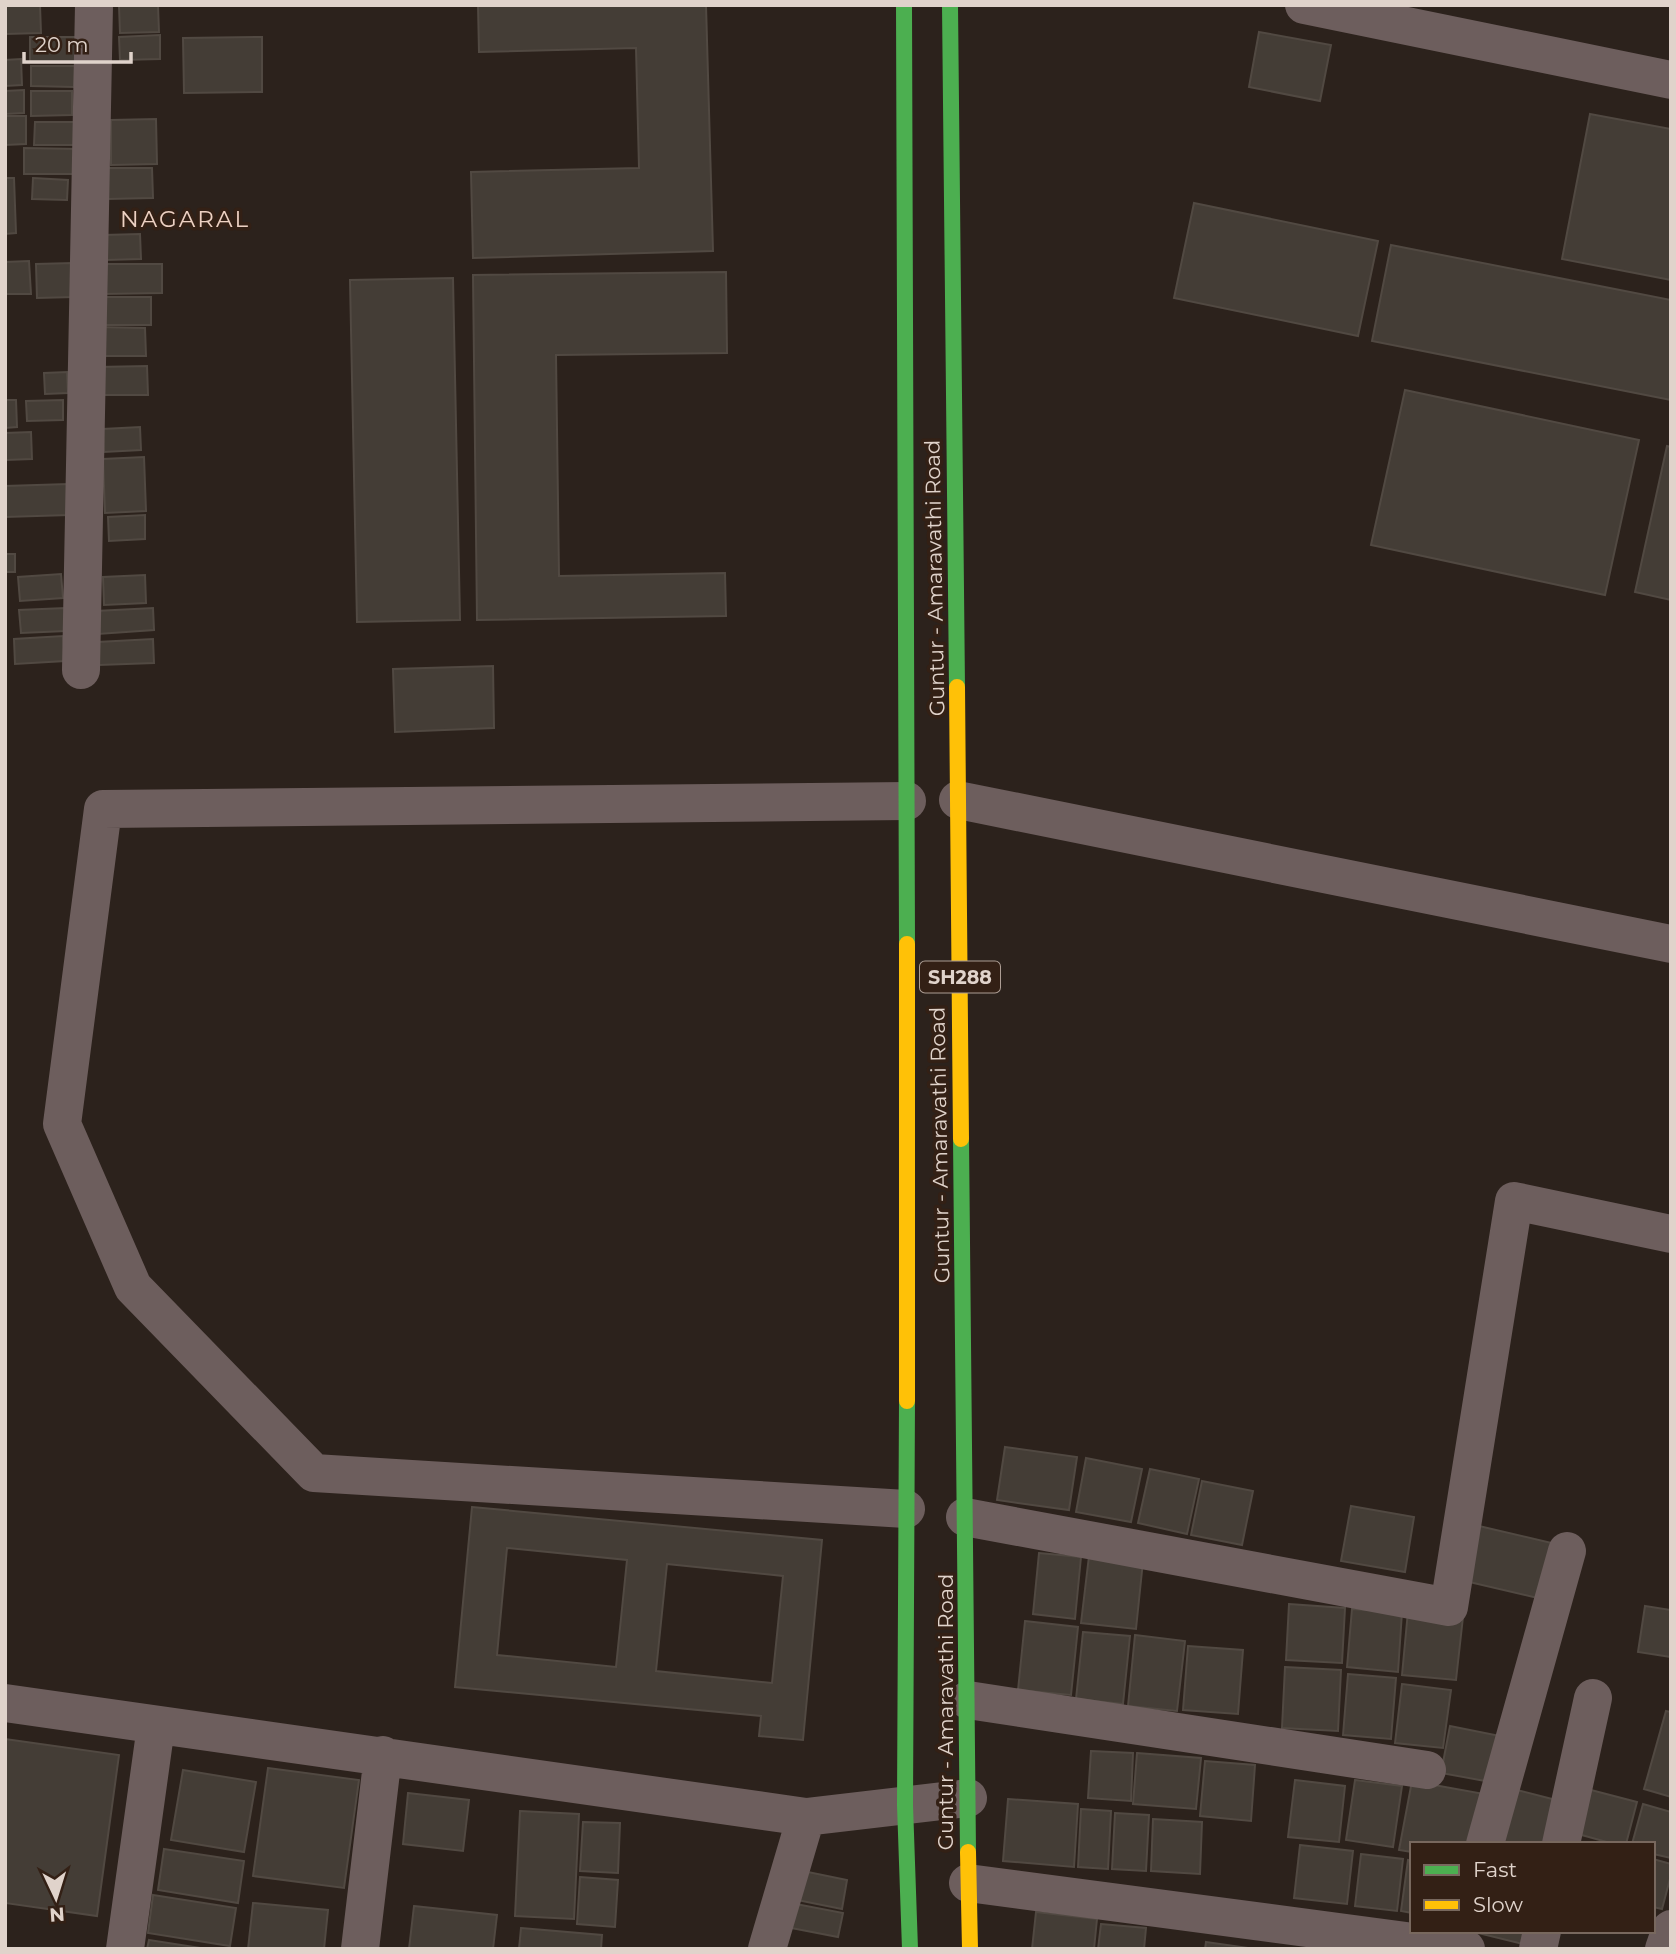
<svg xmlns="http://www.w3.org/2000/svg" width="1676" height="1954" font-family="Montserrat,sans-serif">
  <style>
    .building { fill: #443d36; stroke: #514942; stroke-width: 2; fill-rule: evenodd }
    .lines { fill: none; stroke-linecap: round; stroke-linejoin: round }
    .street { stroke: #6d5e5d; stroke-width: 38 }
    .fast { stroke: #4caf50; stroke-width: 16 }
    .slow { stroke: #ffc107; stroke-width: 16 }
    .labels { text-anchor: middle; stroke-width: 7; stroke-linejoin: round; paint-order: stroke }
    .shield { fill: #332015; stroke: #ac9d94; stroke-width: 2 }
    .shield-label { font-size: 19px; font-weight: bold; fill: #e0d3cb }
    .street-label { font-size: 21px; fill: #e0d3cb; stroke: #332015 }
    .neighbourhood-label { font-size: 23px; letter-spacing: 2px; fill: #edd1c3; stroke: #332015 }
  </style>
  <rect width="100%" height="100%" fill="#2c221c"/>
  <!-- building -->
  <path class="building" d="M5 5H40L41 33 5 34Z
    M158 5 159 32 120 33 119 6Z
    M478 5H706L713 251 473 258 471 172 639 168 636 48 479 52Z
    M1259 32 1331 45 1320 101 1249 87Z
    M160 35V59L120 60 119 37Z
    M30 37H77V62H30Z
    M262 37V92L184 93 183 38Z
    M21 59 22 85 5 86V60Z
    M31 66H75L74 87 31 86Z
    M24 90V113L5 114V91Z
    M31 91H72V115L31 116Z
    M1590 114 1671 129V280L1562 259Z
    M5 116H26V144L5 145Z
    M156 119 157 164 111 165V120Z
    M35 122H77V145H34Z
    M24 148 80 149V174H24Z
    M107 168H152L153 198 107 199Z
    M5 178H14L16 233 5 234Z
    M33 178 68 180 67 200 32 199Z
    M1194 203 1378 241 1358 336 1174 298Z
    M140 234 141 259 105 260 104 235Z
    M1391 245 1671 300V400L1372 341Z
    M29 261 31 294H5V262Z
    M73 263 74 297 37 298 36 264Z
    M102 264H162V293L102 294Z
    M726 272 727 353 556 355 559 576 725 573 726 616 477 620 473 275Z
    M453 278 460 620 357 622 350 280Z
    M95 297H151V325H95Z
    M96 327 145 328 146 356H95Z
    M147 366 148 395H97V367Z
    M67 372 68 393 45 394 44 373Z
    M1405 390 1639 440 1605 595 1371 545Z
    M5 400H16L17 427 5 428Z
    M63 400V420L27 421 26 401Z
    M140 427 141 450 104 452 103 429Z
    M31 432 32 459 5 460V433Z
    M1667 446 1671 447V600L1635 592Z
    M144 457 146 511 105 513 103 459Z
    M68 484 69 515 5 517V486Z
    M145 515V539L109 541 108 517Z
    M5 554H15V572H5Z
    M61 574 63 598 20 601 18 577Z
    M145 575 146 603 104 605 103 577Z
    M65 608 66 631 21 633 19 610Z
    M153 608 154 630 98 634 96 611Z
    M63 636 65 661 15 664 14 639Z
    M153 639 154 663 99 665 98 642Z
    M493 666 494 728 395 732 393 669Z
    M1005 1447 1077 1457 1069 1510 997 1500Z
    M1086 1458 1142 1469 1131 1522 1076 1512Z
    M1150 1469 1199 1479 1187 1534 1138 1523Z
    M1202 1481 1253 1491 1242 1545 1191 1535Z
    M1351 1506 1414 1517 1405 1572 1341 1561Z
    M472 1507 822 1540 803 1740 759 1736 761 1716 455 1687ZM507 1548 627 1560 616 1667 497 1655ZM667 1564 783 1576 772 1683 656 1671Z
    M1479 1526 1560 1545 1546 1600 1465 1581Z
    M1039 1553 1081 1557 1075 1619 1033 1614Z
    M1089 1556 1143 1561 1136 1629 1081 1623Z
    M1289 1604 1345 1608 1342 1663 1286 1660Z
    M1645 1606 1671 1610V1657L1638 1652Z
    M1352 1609 1402 1612 1398 1672 1347 1667Z
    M1408 1611 1463 1617 1456 1680 1402 1675Z
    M1025 1621 1078 1627 1071 1695 1018 1690Z
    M1083 1632 1130 1636 1123 1704 1076 1699Z
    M1135 1635 1185 1641 1177 1711 1128 1706Z
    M1188 1646 1243 1650 1238 1714 1183 1710Z
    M1285 1667 1341 1670 1338 1731 1282 1728Z
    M1348 1674 1396 1678 1391 1739 1343 1735Z
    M1402 1684 1451 1690 1443 1748 1395 1743Z
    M1666 1711 1671 1712V1797L1644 1789Z
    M1450 1726 1500 1736 1491 1782 1441 1773Z
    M5 1739 119 1755 97 1916 5 1903Z
    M1091 1751 1133 1753 1131 1801 1088 1798Z
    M1137 1753 1201 1758 1196 1809 1133 1804Z
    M1205 1761 1255 1765 1251 1821 1200 1816Z
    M268 1768 359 1780 344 1888 253 1876Z
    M183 1770 256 1782 244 1852 171 1840Z
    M1295 1780 1345 1786 1339 1842 1288 1837Z
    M1355 1780 1402 1786 1393 1847 1346 1840Z
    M1412 1781 1484 1794 1474 1844H1412V1852L1399 1850Z
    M1513 1789 1560 1801 1549 1844H1499Z
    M1591 1790 1637 1802 1626 1844H1614L1578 1834Z
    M408 1793 469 1800 463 1851 403 1844Z
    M1008 1799 1078 1804 1074 1867 1003 1861Z
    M1643 1804 1671 1812V1858L1653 1854V1844H1632Z
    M1081 1809 1111 1811 1108 1869 1078 1867Z
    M520 1811 579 1814 574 1919 515 1916Z
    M1115 1813 1149 1815 1146 1871 1112 1869Z
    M1153 1819 1202 1822 1200 1874 1151 1871Z
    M583 1822 620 1823 618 1873 580 1871Z
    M1300 1845 1353 1851 1347 1904 1294 1898Z
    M164 1849 244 1861 238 1903 158 1890Z
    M1361 1854 1403 1859 1397 1911 1355 1906Z
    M1653 1859 1671 1864V1875L1662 1909 1653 1907Z
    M1408 1860 1412 1861V1913L1401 1911Z
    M803 1871 847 1880 842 1909 797 1900Z
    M580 1877 618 1880 615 1927 577 1924Z
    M153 1895 236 1908 230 1946 148 1933Z
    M253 1903 328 1910 324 1949H248Z
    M796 1904 843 1913 838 1937 791 1928Z
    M414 1906 497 1915 493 1949H409Z
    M1036 1912 1097 1919 1094 1949H1032Z
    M1101 1924 1146 1928 1144 1949H1098Z
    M521 1928 602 1935 601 1949H519Z
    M1470 1931H1530L1527 1945Z
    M149 1940 207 1949H147Z
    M1206 1942 1249 1948V1949H1205Z"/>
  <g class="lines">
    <!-- street -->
    <path class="street" d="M1304 5 1671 80
      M81 670 94 5
      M958 800 1671 944
      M906 1509 314 1473 133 1287 62 1124 103 809 907 801
      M965 1517 1449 1607 1514 1201 1671 1234
      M968 1700 1427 1770
      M5 1703 806 1817 968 1798
      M1485 1844 1567 1551
      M1561 1844 1593 1698
      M968 1883 1466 1949
      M125 1949 156 1726
      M360 1949 383 1755
      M767 1949 806 1817
      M1538 1949 1542 1931
      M1664 1949 1671 1929"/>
    <!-- fast -->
    <path class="fast" d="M904 5 907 944
      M950 5 957 687
      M961 1139 968 1852
      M907 1401 905 1805 910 1949"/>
    <!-- slow -->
    <path class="slow" d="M957 687 961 1139
      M907 1401V944
      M968 1852 970 1949"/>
  </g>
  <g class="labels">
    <!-- shield labels -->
    <rect class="shield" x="920" y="961.5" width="80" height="31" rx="5"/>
    <g class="shield-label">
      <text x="960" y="984">SH288</text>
    </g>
    <!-- street labels -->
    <g class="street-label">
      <text transform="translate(935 578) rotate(-91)" y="7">Guntur - Amaravathi Road</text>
      <text transform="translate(940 1145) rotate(-91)" y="7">Guntur - Amaravathi Road</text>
      <text transform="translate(946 1712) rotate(-90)" y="7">Guntur - Amaravathi Road</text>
    </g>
    <!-- neighbourhood labels -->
    <g class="neighbourhood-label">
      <text x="185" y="227">NAGARAL</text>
    </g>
  </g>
  <!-- border -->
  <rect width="1676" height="1954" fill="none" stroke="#e0d3cb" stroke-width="14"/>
  <!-- legend -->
  <rect x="1410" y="1842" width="245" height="91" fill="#332015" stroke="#78685e" stroke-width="2"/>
  <rect x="1424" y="1865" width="35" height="10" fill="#4caf50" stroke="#78685e" stroke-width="2"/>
  <text x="1473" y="1877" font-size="21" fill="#e0d3cb">Fast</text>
  <rect x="1424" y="1900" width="35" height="10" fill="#ffc107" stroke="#78685e" stroke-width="2"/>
  <text x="1473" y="1912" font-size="21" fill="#e0d3cb">Slow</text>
  <!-- north arrow -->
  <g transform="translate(56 1898) rotate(176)" stroke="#332015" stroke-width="5" paint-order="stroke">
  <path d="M0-5L12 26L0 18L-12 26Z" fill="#e0d3cb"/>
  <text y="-10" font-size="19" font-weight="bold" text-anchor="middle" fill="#e0d3cb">N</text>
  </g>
  <!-- scale -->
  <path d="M24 52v10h107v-10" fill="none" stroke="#e0d3cb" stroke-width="3.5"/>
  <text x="35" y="52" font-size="21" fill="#e0d3cb" stroke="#332015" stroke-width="5" paint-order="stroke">20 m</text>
</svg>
